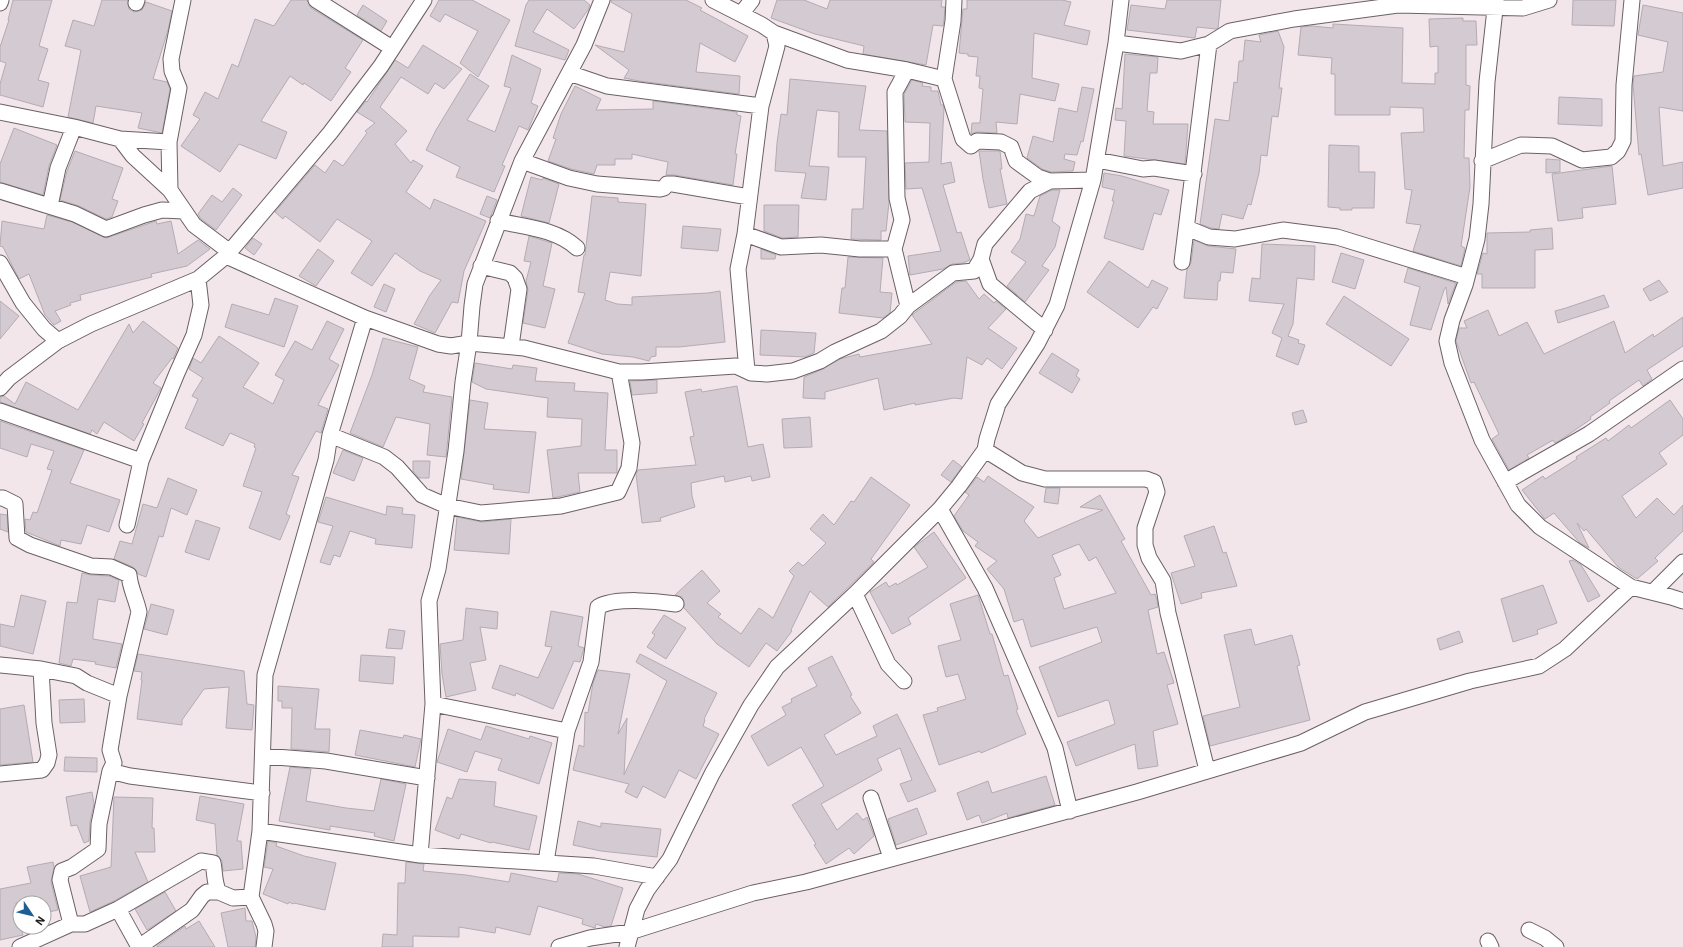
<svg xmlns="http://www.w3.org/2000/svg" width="1683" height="947" font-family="'IBM Plex Sans',sans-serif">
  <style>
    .building { fill: #d3cad2; stroke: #b4abb3; fill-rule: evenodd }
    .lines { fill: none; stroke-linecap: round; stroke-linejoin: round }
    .minor-casing { stroke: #6b6165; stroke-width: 17 }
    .minor { stroke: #fff; stroke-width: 15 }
  </style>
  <rect width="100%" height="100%" fill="#f2e6eb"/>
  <!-- building -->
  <path class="building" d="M13 0H52L39 46 48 49 38 80 49 83 43 107 0 95V84L6 63 0 61V47L9 20H8Z
    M102 0H128L129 9 134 12 142 10 146 2 172 11 168 30 153 79 167 82 170 89 162 133 138 128 142 113 96 106 93 123 68 117 81 50 65 46 73 20 94 26Z
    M291 0H307L311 8 363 40 345 68 351 72 331 101 304 83 303 85 290 76 261 121 287 132 276 159 239 144 220 172 181 146 200 119 193 115 205 92 218 99 232 64 238 67 255 19 274 26Z
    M439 0H472L510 20 478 77 460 63 478 31 445 14 440 22 430 16Z
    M529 0H584L590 5 588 10 574 29 547 9 533 32 569 50 565 60 515 46 526 5Z
    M611 0H686L702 8 700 10 748 36 735 62 700 43 696 72 740 76 739 94 639 81 624 78 629 70 595 45 624 52 632 14 611 2Z
    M777 0H804L827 9 830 0H942L941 7H945L944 20 943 26 933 25 926 65 863 54 864 46 815 34 771 18Z
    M967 0H1062L1071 2 1064 25 1090 31 1087 45 1034 33 1032 78 1059 84 1055 101 1020 94 1017 124 996 122 997 133 977 132 971 134 972 123H980L983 89 979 88 980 76H976L978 57 968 56V54L959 53 963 9H967Z
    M1167 0H1221L1218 28 1216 29 1197 27 1195 38 1127 30 1131 5 1165 9Z
    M1573 0H1616L1614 26 1572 25Z
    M363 5 387 21 381 31 357 15Z
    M1643 5 1683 13V111L1659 107 1663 166 1683 162V188L1648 195 1641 154 1639 155 1633 84 1634 76 1663 72 1668 42 1638 35Z
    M1463 18V21H1476L1477 45H1466V85L1470 86 1469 110H1465L1464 158H1469L1470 187 1461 246 1465 248 1461 266 1413 251 1421 225 1406 223 1412 190 1405 189 1401 133 1424 132 1423 108 1390 107V115H1335V74H1331L1332 58 1298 55 1301 27 1312 26 1333 28V24L1403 28 1402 83 1435 84V73H1438V46L1430 47 1429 19Z
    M1278 31 1284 47 1279 88H1282L1278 117 1272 116 1267 156 1261 155 1259 173 1251 205 1248 204 1243 219 1222 214 1219 229 1211 228 1200 224 1215 119 1229 121 1234 82 1237 83 1239 61H1243L1245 40 1261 42 1259 35Z
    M423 45 462 69 444 89 435 83 428 94 401 77 380 107 407 131 395 144 411 163 413 160 423 166 406 192 430 209 434 199 486 221 464 271 458 303 452 302 435 333 414 324 430 295 441 280 420 271 395 253 372 286 351 273 372 241 337 219 320 242 285 216 283 219 275 212 315 165 325 173 334 160 343 166 367 133 365 131 375 123 357 112 366 101 367 102 395 60 408 68Z
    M1125 54 1158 57 1157 73H1150L1147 111 1154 112 1153 124H1188L1185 164 1124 156 1126 121 1115 120 1116 108 1122 109Z
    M512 55 541 69 531 103 538 106 528 130 519 126 502 165 505 166 494 192 456 177 460 167 426 150 436 130 470 74 489 86 467 120 495 132 511 88 504 86Z
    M790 79 866 86 859 130 887 131 889 202 886 231H881V240L851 239 852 209H863L866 157H838L839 112 817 110 809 166 829 167 826 200 801 198 806 173 775 171 777 143 781 114 787 115Z
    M912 80 923 83 922 86 931 87V91H938L941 105H943L944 108 941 164 951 162 955 182 943 185 957 233 961 232 970 260 963 263 952 264 943 269 910 275 908 256 941 251 922 188 906 189 905 163 929 162 930 123 905 122 904 94Z
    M575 86 601 99 596 110 653 109V101L737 112V115L741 116 735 154H737L733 185 674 175H666L668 162 632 154V159H615V165H597L594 174 571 169 548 161 556 139 553 138 561 114Z
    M1082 87 1094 89 1083 142 1081 141 1077 155 1065 154 1064 159 1075 162 1073 171 1051 172 1042 169 1027 158 1033 136 1053 142 1059 108 1077 112Z
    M1559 97 1602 99V126L1558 124Z
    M14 128 57 145 49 166 43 195 0 182V164Z
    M1329 145 1359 146V172H1375L1374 208H1352V210H1340V208L1328 207Z
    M75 151 123 168 112 199 118 201 112 217 106 219 79 206 60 200 67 171Z
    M979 151H1000L1002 169H1000L1007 204 989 208 983 179Z
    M1546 159 1560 160V172L1546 173Z
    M1612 166 1616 204 1582 208 1583 218 1558 221 1552 174Z
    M1104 173 1122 176 1169 190 1161 215 1154 213 1143 250 1104 238 1114 201H1112L1115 190 1102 187Z
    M531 177 542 180 543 178 559 184 549 223 521 216Z
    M233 188 242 195 216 230 201 219 198 214 212 195 222 202Z
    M1052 190H1060L1052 221 1060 227 1055 247 1042 266 1049 270 1025 302 1007 286 1026 262 1011 252 1020 239 1026 214 1034 216 1040 196Z
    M487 196 497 200 490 218 480 214Z
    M592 196 618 198V202L646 204 641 276 610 272 605 300 617 304 632 305V297L708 293 720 291 725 342 679 347H656V356L651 357 649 361 633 357 602 354 568 343 585 293 578 292 584 255H585Z
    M764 205H799L798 237 782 238 764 231Z
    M47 215 72 222 106 238 156 221 157 224 171 221 178 254 198 240 210 249 187 266 151 274 152 277 80 295 81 300 70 303 71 305 55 311 61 321 54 325 45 315 29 274 19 279 3 247 0 246 2 221 44 229Z
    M683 226 721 229 718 251 681 248Z
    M1552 228 1553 249 1535 250V288H1482V274H1477L1483 253 1487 254V233L1530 232V230Z
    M529 236 552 243 543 286 555 289 545 328 523 323 528 290 526 281 531 262 524 261Z
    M253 238 262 244 254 255 245 248Z
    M1194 240 1208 246 1236 249 1233 273 1221 272 1220 281H1218L1217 300 1184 298 1187 269 1191 263Z
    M1262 244 1315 246 1314 280 1297 278 1293 324 1288 336 1299 340 1298 343 1305 345 1298 365 1276 356 1282 338 1272 333 1284 304 1249 301 1252 278 1260 279Z
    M318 249 334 261 316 286 299 276Z
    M761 249 776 255 775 259H761Z
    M1341 253 1364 260 1355 289 1332 282Z
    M848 257 883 258 880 292 892 293 890 313 883 318 839 313 842 288H845Z
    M1109 261 1148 288 1152 280 1168 288 1157 309 1153 307 1138 328 1087 292Z
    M1408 268 1456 283 1448 304 1446 287 1444 290 1431 330 1410 325 1420 287 1404 282Z
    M1659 280 1668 292 1650 301 1643 289Z
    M966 281 979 299 984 294 994 303 996 301 1006 309 988 328 1017 348 1002 369 987 358 982 365 967 357 962 399 954 398 915 405V403L884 410 878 378 825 392V399L803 398 804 377 823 369 840 359 859 354 860 357 932 344 912 315 956 282Z
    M384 284 395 289 386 312 374 307Z
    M1604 295 1609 307 1558 323 1555 311 1566 308Z
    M1344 296 1409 339 1391 366 1326 324Z
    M275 298 298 306 284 347 225 327 232 304 269 315Z
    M0 301 19 316 0 339Z
    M1488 310 1499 336 1527 322 1544 354 1614 321 1625 353 1653 334 1654 337 1683 317V346L1647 370 1652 379 1643 386 1639 380 1609 401 1610 403 1590 417 1591 419 1562 439 1555 443 1553 440 1527 455 1529 458 1509 470 1492 439 1499 434 1474 382 1471 383 1456 341 1459 328H1467L1464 321Z
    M143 321 178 348 173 359 172 358 153 383 161 388 142 423 144 424 134 441 104 422 97 434 92 430 90 434 0 402V397L4 396 15 404 26 382 78 410 129 324 133 333Z
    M327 321 344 329 329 359 339 365 318 405 328 409 321 433 316 431 292 475 299 477 286 514 290 516 280 540 249 528 262 492 243 486 256 448 254 447 255 444 230 433 223 446 185 428 198 399 192 396 203 378 189 369 193 358 201 363 219 336 259 363 243 387 273 404 284 380 275 375 295 341 312 350Z
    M761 330 816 333 814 353 805 357 760 355Z
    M383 338 418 347 409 379 425 386 423 392 452 397 446 457 427 455 430 424 396 417 383 447 350 433 372 375Z
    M1052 353 1079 370 1076 376 1080 379 1072 393 1039 373Z
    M475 363 512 369 513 365 537 368 535 381 575 383 574 391 608 393 605 450H617V473H578L580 492 553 498 547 450 581 446 582 419 547 417 548 398 486 389 472 382Z
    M657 380V393L632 395 630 381Z
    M737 386 748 447 763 444 770 477 752 481 751 476 725 482 724 476 691 483 692 496 695 507 660 518 661 521 642 523 636 474 638 470 696 465 690 437 694 436 685 392 701 389 702 392Z
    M470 400 488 403 484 429 536 432 529 493 493 489 494 485 461 479Z
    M1670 400 1683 419V435L1659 453 1667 464 1622 496 1636 518 1657 498 1674 515 1683 505V531L1655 558 1658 561 1637 579 1618 567 1586 529 1584 531 1577 523 1589 548 1580 543 1554 513 1545 519 1522 490 1543 476 1545 479 1577 459 1576 457 1606 438 1608 441 1629 425 1631 428Z
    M1303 410 1307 422 1295 425 1292 413Z
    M810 417 812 447 784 448 782 419Z
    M0 421 84 450 70 483 120 500 109 532 87 525 81 544 61 540 60 546 26 532 25 519 30 520 33 512 37 513 52 470 47 469 54 451 31 444 27 457 0 448Z
    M343 450 363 458 354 481 333 473Z
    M953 460 962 467 951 482 941 475Z
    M413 461H430L429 478H419L413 471Z
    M988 476 1034 507 1024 521 1038 538 1103 510 1080 507 1100 495 1125 539 1121 541 1151 595 1155 594 1157 600 1158 607 1148 610 1157 654 1164 652 1174 683 1167 685 1178 724 1153 731 1158 766 1138 769 1135 744 1076 766 1067 742 1115 724 1109 701 1107 700 1058 717 1039 667 1102 642 1097 627 1031 647 1023 619 1014 622 1004 589 987 569 997 561 975 546 978 542 963 531 954 516 969 495 965 492 977 477 984 482ZM1079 544 1089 561 1096 557 1116 593 1064 609 1054 578 1061 575 1052 555Z
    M871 477 910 505 871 559 874 562 828 607 810 591 791 630 792 631 777 651 766 643 749 667 717 644 684 608V601L682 597 675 595 702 570 720 591 707 603 721 614 718 617 741 634 759 608 773 618 794 576 789 571 798 562 803 566 826 543 810 529 823 514 834 525 851 501 854 502Z
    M168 478 197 490 187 515 171 508 163 537 159 536 146 577 138 574 136 570 133 567 114 559 120 541 132 544 143 504 157 508Z
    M1046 488H1060L1058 504 1044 502Z
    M326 497 386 515 387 506 403 508 402 514 415 515 412 548 375 544 376 539 350 531 340 557 334 555 330 565 320 562 333 526 318 522Z
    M0 514 7 515 8 532 0 529Z
    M457 517 482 522 511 519 509 554 454 550Z
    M196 520 220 528 209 560 185 552Z
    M1214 526 1223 553 1226 552 1237 586 1201 593 1202 598 1181 604 1171 573 1195 566 1184 536Z
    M934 532 966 578 908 618 911 624 892 634 870 592 886 582 889 587 896 583 897 585 928 567 914 547Z
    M1573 560 1581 565 1600 596 1588 602 1569 561Z
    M82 573 91 575 109 576 119 580 115 602 98 599 93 635V639L122 644 116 668 95 664 96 662 73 659 71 666 59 663 67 602 77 603Z
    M1543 585 1557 623 1537 630 1538 634 1513 642 1501 599Z
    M21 595 46 601 33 654 0 646V624L14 627Z
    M978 595 990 634H992L1004 676 1008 675 1018 709 1016 710 1026 734 981 753 980 751 939 765 923 715 938 711 937 708 966 699 958 674 946 677 938 646 961 640 950 604Z
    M151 604 174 610 167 635 144 629Z
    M466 608 498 612 497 629 480 627 486 660 470 663 476 690 446 697 442 674 440 644 463 640Z
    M551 611 583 617 578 646 584 648 580 662 574 661 553 709 516 693 515 696 492 688 500 665 538 678 552 647 545 646Z
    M664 615 686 628 666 659 647 647 655 635 652 633Z
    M389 629 405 631 402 649 386 648Z
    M1251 629 1255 645 1292 635 1300 665 1297 666 1310 720 1210 746 1203 716 1240 707 1224 635Z
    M1459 631 1463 642 1440 650 1437 639Z
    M138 654 244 671 247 704 254 705 252 730 226 728 229 687 204 689 182 720V725L137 719 142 680H141L142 672 134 671Z
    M640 654 717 693 704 719 705 720 703 726 719 734 715 742 696 779 679 770 665 798 643 786 637 798 625 792 629 784 573 770 579 745 584 747 585 712 588 713 593 683 598 670 630 674 618 734 627 718 624 775 667 681 636 662Z
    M361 655 395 657 393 684 359 681Z
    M832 656 852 695 850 696 861 713 824 735 836 755 877 736 873 726 897 714 936 791 908 802 900 784 912 780 900 748 877 759 882 770 821 804 837 830 857 813 863 820 867 817 874 836 854 854 849 848 826 864 814 845 816 844 792 805 824 786 801 747 768 766 751 736 786 715 782 707 792 702 791 699 817 686 808 668Z
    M278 686 319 689 315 729H330L329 752 291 749 292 708H282V701H278Z
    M84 699 85 722 60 723 59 700Z
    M24 705 33 762 0 765V709Z
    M486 726 529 739 530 736 552 743 539 784 498 770 502 759 475 751 467 772 437 762 448 729 481 740Z
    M360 730 403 738 404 735 421 739 415 767 355 755Z
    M65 757 97 758V772L64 771Z
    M290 767 311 769 306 801 346 808 374 811 381 779 406 784 394 841 374 836 375 833 330 826V830L279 821Z
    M1046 776 1055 805 1008 818 1007 813 982 823 979 815 967 820 957 793 988 781 992 793Z
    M459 779 496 782 494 806 537 816 529 850 492 842 491 843 461 834 459 839 435 830 447 797 452 799Z
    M92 792 94 804 90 822 89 841 84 843 77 825 71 826 66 797Z
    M200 796 244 804 237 841H241L243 869 223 871 222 861 217 855 215 824 196 820Z
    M114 797 153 798 152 828H154L155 852H135L148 882 114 901 90 912 80 876 111 867Z
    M917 808 927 834 896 845 888 819Z
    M578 821 601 827V823L661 829 657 857 601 851 573 845Z
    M268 841 277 843 276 846 304 856 336 863 325 910 294 903 293 904 289 902 288 904 263 894 273 869 264 867Z
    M53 862 54 867 51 882 58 910 44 913V903H16L20 927H21L23 935 0 940V889L31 883 27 867Z
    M406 862 424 864 423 871 466 875 509 882 511 873 557 882 559 873 578 874 623 888 611 926 605 927 596 924 595 928 582 924 583 919 538 906 530 935 496 927 495 933 459 927V937L413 936V947H382L383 934 397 935 398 883H405Z
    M165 892 176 911 147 930 135 909Z
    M245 908 246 921H252L256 937 255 947H228L221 913Z
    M199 921 215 947H157V946L185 926 186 929Z"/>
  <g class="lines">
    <defs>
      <path id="minor" d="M316 0 392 48
        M713 0 762 25 774 33 847 60 907 70 944 79
        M954 0 953 21 944 79 963 139 971 146 977 141 1001 142 1011 147 1016 161 1038 177 1050 181 1093 180
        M1496 0 1487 82 1481 204 1477 239 1465 285 1452 320 1447 341 1452 363 1482 440 1518 505 1540 527 1631 587
        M0 3 1 0
        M136 3 137 0
        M741 14 752 0
        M1116 43 1181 51 1209 44 1230 31 1294 19 1398 5 1523 8 1549 0
        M907 70 895 92 897 198 902 220 894 249 908 306
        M569 73 607 86 761 106
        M0 112 74 127 120 139 169 142
        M120 139 133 156 170 190 194 225 230 252
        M1097 160 1143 169 1154 168 1194 174
        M522 161 569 178 597 184 660 189 664 188 667 184H673L749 197
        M1482 161 1521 145 1552 146 1582 160 1611 157 1618 151 1623 141 1624 85 1632 0
        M170 190 169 142 179 88 172 71 171 59 183 0
        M0 191 75 214 106 229 144 215 162 210 184 211
        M50 206 58 168 74 127
        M498 221C525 227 557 229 577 248
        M1187 228 1209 237 1235 239 1283 230 1337 237 1467 277
        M745 234 781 247 821 245 860 249H894
        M226 256 365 318 438 344 451 346 469 343 524 348 619 372H642L736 366 751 373 767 374 793 371 820 361 835 352 881 331 900 316 908 306 953 273 974 271 981 259 985 244 1030 191 1050 181
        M981 259 990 284 1045 330
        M1182 262 1209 44
        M0 263 23 303 44 329 58 341
        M481 266 510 273 515 278 519 289 511 346
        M747 371 738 269 745 234 761 106 777 46 774 33
        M0 388 9 378 58 341 91 324 198 279 226 256 330 133 381 66 424 0
        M0 411 141 461
        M330 435 384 457 397 467 422 495 447 506 481 513 561 506 618 492 629 468 632 443 619 372
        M985 450 1022 473 1045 479H1146L1154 482 1157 492 1145 528V545L1149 558 1163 581 1168 613 1207 770
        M1505 482 1589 434 1683 369
        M0 498H3L15 504 17 538 30 545 91 566 111 567 129 575C130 588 136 598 139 612L119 696 110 750 114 763 110 771 99 824 98 849 72 867 62 871 60 880 71 924
        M940 509 985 588 1055 748 1070 811
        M127 525 141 461 177 373 194 335 201 305 198 279
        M1653 592 1683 562
        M855 594 888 664 904 681
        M0 665 41 669 76 676 87 683 119 696
        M433 704 567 731
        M263 756 326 761 427 778
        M110 771 130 776 262 793
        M0 774 42 770 47 763 49 755 44 723 41 669
        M871 798 891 858
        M260 831 420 855 594 866 657 877
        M420 855 433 704 429 601 438 569 456 451 463 382 469 343 472 306 475 284 522 161 584 45 602 0
        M546 862 567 731 591 662 598 607C615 597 657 601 676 604
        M118 909 139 947
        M1529 930 1545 938 1556 947
        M1488 941 1491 947
        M20 947 71 924H85L118 909 201 861 213 863C215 872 214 884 219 892
        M139 947 192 910 202 896 207 892H219L233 898 251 897
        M264 947 266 931 264 924 251 897 260 831 265 675 326 460 330 435 365 318
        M559 947 590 938 630 932 753 893 806 882 1137 792 1301 743 1365 712 1470 681 1539 666 1565 649 1631 587 1671 597 1683 601
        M627 947 637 909 647 890 670 859 712 774 751 705 777 667 855 594 940 509 959 486 985 450 987 439 998 404 1037 344 1057 305 1093 180 1116 43 1121 0"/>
    </defs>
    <!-- minor casing -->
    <use href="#minor" class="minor-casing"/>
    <!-- minor -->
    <use href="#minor" class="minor"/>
  </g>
  <!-- north arrow -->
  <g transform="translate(32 915) rotate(125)"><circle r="19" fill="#ffffff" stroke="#a7a5a6"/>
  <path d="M0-3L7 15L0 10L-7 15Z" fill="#1b5f94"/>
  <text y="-6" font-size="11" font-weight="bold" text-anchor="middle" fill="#231f21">N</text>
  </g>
</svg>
